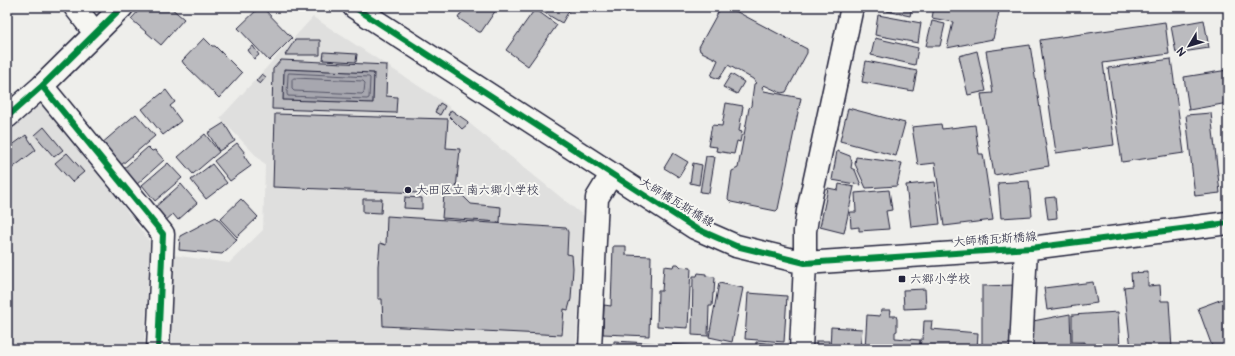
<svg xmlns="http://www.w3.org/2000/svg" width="1235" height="356" font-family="Pangolin,'Klee One',sans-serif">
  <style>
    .built { fill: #dfdfde }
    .water { fill: #a7a7af; stroke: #727281 }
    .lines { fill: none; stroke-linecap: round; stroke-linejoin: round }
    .shore { stroke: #575769; stroke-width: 1 }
    .building { fill: #bbbbbf; stroke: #22223b; fill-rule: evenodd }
    .minor-casing { stroke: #22223b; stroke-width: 25 }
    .minor { stroke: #f6f6f2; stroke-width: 22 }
    .cycleway-casing { stroke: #f6f6f2; stroke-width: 8 }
    .cycleway { stroke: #00873e; stroke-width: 6 }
    .poi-dot { fill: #22223b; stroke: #f6f6f2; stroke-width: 1.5 }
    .labels { text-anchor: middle; stroke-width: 4; stroke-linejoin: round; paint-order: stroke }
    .poi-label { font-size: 12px; fill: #22223b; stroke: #f6f6f2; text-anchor: start }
    .street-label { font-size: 12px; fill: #22223b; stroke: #f6f6f2 }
  </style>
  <rect width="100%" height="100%" fill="#eeeeeb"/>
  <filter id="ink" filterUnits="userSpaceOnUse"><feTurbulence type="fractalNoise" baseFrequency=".025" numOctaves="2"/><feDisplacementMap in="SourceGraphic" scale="8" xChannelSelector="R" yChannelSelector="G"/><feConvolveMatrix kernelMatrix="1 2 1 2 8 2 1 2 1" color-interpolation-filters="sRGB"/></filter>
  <g filter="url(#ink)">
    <!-- built -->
    <path class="built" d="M313 17 443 102 584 216 576 349H168L173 255 229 263 263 230 265 165 220 118Z
      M36 103 49 108 150 242 144 349H7V128Z"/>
    <!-- water -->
    <path class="water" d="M284 69 374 73 373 103 283 100Z"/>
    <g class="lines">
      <!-- shore -->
      <path class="shore" d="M289 73 369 77 370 78 369 98 367 99 288 96 287 94 288 75Z
        M294 78 363 81 365 83 364 92 362 94 294 91 292 89V80Z"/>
    </g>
    <!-- building -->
    <path class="building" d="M142 7H170L184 19 161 45 131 19Z
      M260 7H262L292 38 269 61 238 28Z
      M465 7H498L481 32H479L458 18Z
      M539 7H566L570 9 562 23 538 9Z
      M721 7H728L807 49V53L786 92 781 93 764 85 762 87 764 91 801 98 778 209 776 211 731 202 728 199 732 171 738 168 749 108 751 106 754 84 756 83 753 79 728 65 719 79 711 76 718 60 700 51 699 47Z
      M888 7H912L910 16 887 11Z
      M934 7H1000L993 39 947 48 953 22 932 18Z
      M535 9 557 25 528 66 506 50Z
      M878 15 921 23 918 43 875 35Z
      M1204 20 1209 48 1176 53 1171 26Z
      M932 21 945 24 940 46H926Z
      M1165 22 1169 54 1103 63 1114 145 1056 153 1040 40Z
      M204 38 212 46H215L242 73 219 98 184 64 182 61Z
      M875 38 918 48 915 65 871 55Z
      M295 40H320V55H285Z
      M1030 45 1049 166 994 175 981 94 993 93 986 51Z
      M253 46 259 55 254 59 248 50Z
      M977 51 986 91 968 95 959 56Z
      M324 52 357 54 356 62 323 60Z
      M1171 59 1184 153 1122 162 1108 68Z
      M281 60 387 65 386 96 397 97 396 113 272 109 273 69ZM284 69 374 73 373 103 283 100Z
      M866 61 917 71 913 91 862 82Z
      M1228 70V103L1189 110 1184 77Z
      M262 74 266 77 260 84 256 81Z
      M731 74 744 82 737 94 723 87Z
      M166 90 175 102 170 106 181 121 163 135 142 109Z
      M440 103 445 106 440 115 435 112Z
      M726 103 743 106 739 131 742 132 740 142 737 141 734 154 716 151 717 147 708 146 712 125 722 126Z
      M848 108 905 123 896 156 840 141Z
      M451 110 467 121 468 124 462 129 448 115Z
      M1211 113 1220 193 1195 196 1186 115Z
      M136 114 155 136 120 166 101 144Z
      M275 114 448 119 446 148 460 149 456 189 471 204 501 207 500 222 442 218 444 194 273 187Z
      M224 123 235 141 219 151 208 133Z
      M941 124 942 129 975 125 979 154H983L993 220 944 226 935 163 918 165 912 127Z
      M44 127 63 150 54 157 35 135Z
      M205 134 219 152 193 174 178 157Z
      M26 135 36 150 11 169 7 163V149Z
      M237 143 245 153 244 156 251 166 230 181 214 161Z
      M148 147 152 151 155 150 164 160 135 186 122 170Z
      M837 151 850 156 852 162 851 168 855 170 861 185 832 180Z
      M67 153 84 172 72 182 55 163Z
      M673 153 688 162 679 177 664 168Z
      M706 156 715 157 709 193 700 192Z
      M856 157 902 163 897 186 866 188 855 164Z
      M168 163 182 178 155 201 142 185Z
      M693 163 702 165 699 185 690 183Z
      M212 164 227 183 206 199 191 180Z
      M1029 181 1032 216 1001 218 998 183Z
      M935 182 940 224 911 227 906 185Z
      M181 184 197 203 178 220 173 214 164 222 153 209Z
      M839 184 854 187 844 233 820 227 828 188 838 190Z
      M889 190 892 210 886 211 889 229 859 231V227L851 228 850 212H856L855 193Z
      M405 197 422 198V209L404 208Z
      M1055 197 1057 218 1048 219 1045 198Z
      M241 199 258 217 237 237 220 219Z
      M363 199H382L381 213 363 212Z
      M387 216 566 228 568 232 567 254 572 255 573 268 571 299 568 310 564 309 562 335 383 326 382 299H378V266L380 243 386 245Z
      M216 217 237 240 222 254 179 250 180 236Z
      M613 246H626V255L651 256 649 336 603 334 604 305 611 306Z
      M674 264H678L681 267 691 268 688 328 657 326 658 291H662L664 266 673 267Z
      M1148 272V286L1160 285 1161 301H1169L1172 349H1131L1124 287 1132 286 1131 273Z
      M698 273 706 274V276L715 277 714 293H713L712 306H709L708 336 692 335 693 276H697Z
      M1093 282 1097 303 1047 310 1044 288Z
      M719 283 743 288 732 342 709 337Z
      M1017 285 1014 349H982V286Z
      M925 289 926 308 904 309 903 290Z
      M748 293 787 296 784 342 745 339Z
      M1228 297V349H1213L1198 308Z
      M881 310H891L890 316H896L897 319V331L895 332V338L920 340 919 349H865L867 315 880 316Z
      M1118 312 1120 349H1085V342H1072V315Z
      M1070 314 1071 344 1084 343V349H1032L1033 321Z
      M924 321H932L931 329 978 333 977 349H920L921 339H923Z
      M831 327 862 329 860 349H830Z
      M614 341 735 348 614 349Z
      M816 341H829L828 349H816Z
      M756 342 783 345V349H756Z"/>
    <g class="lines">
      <defs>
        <path id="minor" d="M75 7 95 33
          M354 7 695 228 736 246 805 263 1031 248 1228 223
          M42 86 163 234 158 349
          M7 117 42 86 122 7
          M590 349 597 198 611 175
          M801 349 805 263V231L808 211 852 7
          M1021 349 1026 249"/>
      </defs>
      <!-- minor casing -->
      <use href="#minor" class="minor-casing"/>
      <!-- minor -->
      <use href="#minor" class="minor"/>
      <defs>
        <path id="cycleway" d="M354 7 695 228 736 246 805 263 1031 248 1228 223
          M42 86 163 234 158 349
          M7 117 42 86 122 7"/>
      </defs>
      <!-- cycleway casing -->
      <use href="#cycleway" class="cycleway-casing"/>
      <!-- cycleway -->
      <use href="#cycleway" class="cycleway"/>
    </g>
  </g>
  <!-- markers -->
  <g class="poi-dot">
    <circle cx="408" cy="190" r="4"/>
    <rect x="898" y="275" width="8" height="8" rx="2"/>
  </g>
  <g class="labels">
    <!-- poi labels -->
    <g class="poi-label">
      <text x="416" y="194">大田区立 南六郷小学校</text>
      <text x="910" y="283">六郷小学校</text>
    </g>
    <!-- street labels -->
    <g class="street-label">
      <text transform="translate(677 202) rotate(31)" y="4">大師橋瓦斯橋線</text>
      <text transform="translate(995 239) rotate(-4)" y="4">大師橋瓦斯橋線</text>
    </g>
  </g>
  <!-- margin -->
  <rect width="1235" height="356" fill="none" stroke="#f6f6f2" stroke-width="24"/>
  <rect x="12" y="12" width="1211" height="332" fill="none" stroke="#22223b" stroke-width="1.5" filter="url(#ink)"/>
  <!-- north arrow -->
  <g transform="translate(1189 46) rotate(232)" stroke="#f6f6f2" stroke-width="3" paint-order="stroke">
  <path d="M0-3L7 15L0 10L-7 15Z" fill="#22223b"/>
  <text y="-6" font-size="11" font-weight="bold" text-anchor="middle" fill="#22223b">N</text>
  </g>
</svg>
